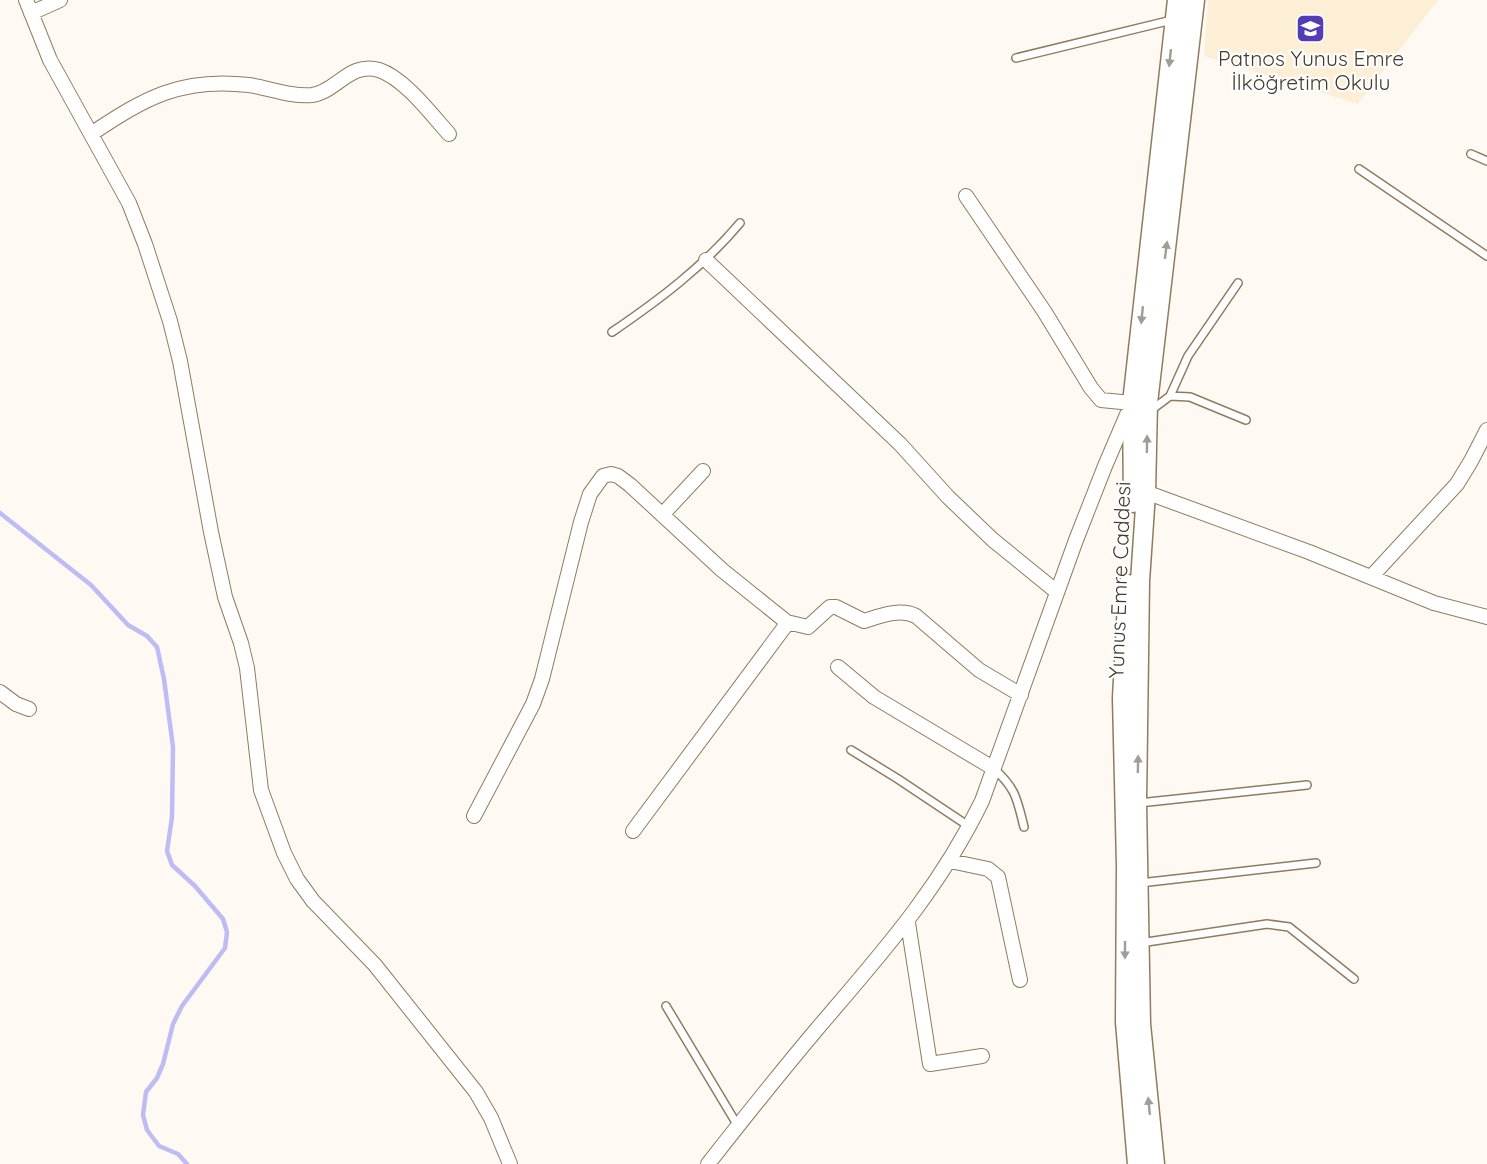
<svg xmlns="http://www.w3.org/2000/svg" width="1487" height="1164" font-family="Quicksand,sans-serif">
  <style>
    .built { fill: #fdeed6 }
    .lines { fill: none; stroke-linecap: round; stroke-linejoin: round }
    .stream { stroke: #bdbcf3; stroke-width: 4.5 }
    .service-casing { stroke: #8f7c5d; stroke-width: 10 }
    .minor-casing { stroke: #8f7c5d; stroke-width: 16 }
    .tertiary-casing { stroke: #8f7c5d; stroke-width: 21 }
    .service { stroke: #fff; stroke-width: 7 }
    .minor { stroke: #fff; stroke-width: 14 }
    .tertiary { stroke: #fff; stroke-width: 18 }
    .oneway { fill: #a09c96 }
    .labels { text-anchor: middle; stroke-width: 4.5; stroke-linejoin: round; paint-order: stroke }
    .poi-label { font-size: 21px; fill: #423a2c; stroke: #fff }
    .street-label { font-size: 21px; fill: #423a2c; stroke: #fff }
  </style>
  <rect width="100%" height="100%" fill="#fefaf3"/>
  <!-- built -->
  <path class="built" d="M1208 0H1438L1358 104 1204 56Z"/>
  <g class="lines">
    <!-- stream -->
    <path class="stream" d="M0 513 91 585 128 625 147 636 157 647 164 679 173 747 172 817 167 851 172 865 195 886 223 919 227 932 225 948 182 1006 173 1024 163 1064 157 1078 146 1092 143 1115 147 1130 159 1146 178 1154 187 1164"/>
    <defs>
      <path id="service" d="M1016 58 1172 20
        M1471 154 1487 161
        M1359 169 1487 256
        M612 332C659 300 703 267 740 223
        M1170 396 1190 397 1246 420
        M1150 411 1170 396 1188 356 1238 283
        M851 750 898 779 970 827
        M993 768C1016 788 1017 799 1024 827
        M1139 803 1307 785
        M1140 883 1316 863
        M1140 943 1267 924 1289 927 1354 979
        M666 1006 738 1126"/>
      <path id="minor" d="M26 0 50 60 129 203 145 244 170 321 180 361 211 532 225 597 241 643 247 668 261 790 284 853 297 879 313 901 375 965 476 1092 491 1118 510 1164
        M31 13 60 0
        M91 134C145 98 181 77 249 85 269 88 291 97 312 95 336 92 350 61 379 70 404 78 431 114 449 134
        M706 260 900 444 948 497 993 540 1057 592
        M1140 490 1309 552 1434 603 1487 617
        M662 515 703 471
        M1371 577 1457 484 1471 461 1487 430
        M838 667 874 697 993 768
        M0 692 16 704 29 709
        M474 816 533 704 542 679 581 522 590 494 603 476 611 474 618 476 630 485 722 570 788 623
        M633 831 786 625 791 623 808 627 830 607H836L864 621C880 616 900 608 916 616L979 670 1021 695
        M950 861 988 869 998 877 1020 980
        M908 923 930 1064 982 1056
        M708 1164C744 1118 780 1073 817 1029 880 955 939 890 982 801L1076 540 1105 466 1132 403 1101 400 1091 388 1044 311 966 196"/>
      <path id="tertiary" d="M1133 503 1132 403 1177 0
        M1128 584 1122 698 1126 865 1125 1022 1137 1164
        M1155 1164 1141 1024 1137 803 1140 581 1146 493 1148 403 1195 0"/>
    </defs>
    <!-- service casing -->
    <use href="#service" class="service-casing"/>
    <!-- minor casing -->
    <use href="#minor" class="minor-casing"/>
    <!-- tertiary casing -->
    <use href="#tertiary" class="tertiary-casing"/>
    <!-- service -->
    <use href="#service" class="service"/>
    <!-- minor -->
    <use href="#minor" class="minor"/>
    <!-- tertiary -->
    <use href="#tertiary" class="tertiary"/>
  </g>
  <!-- one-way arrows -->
  <defs><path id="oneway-solid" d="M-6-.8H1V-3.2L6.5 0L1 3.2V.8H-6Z" transform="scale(1.5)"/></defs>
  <g class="oneway">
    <use href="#oneway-solid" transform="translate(1170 58) rotate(96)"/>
    <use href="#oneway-solid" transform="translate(1166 250) rotate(-83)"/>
    <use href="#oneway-solid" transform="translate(1142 315) rotate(96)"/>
    <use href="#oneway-solid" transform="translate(1147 444) rotate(-89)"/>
    <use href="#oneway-solid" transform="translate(1138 764) rotate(-89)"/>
    <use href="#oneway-solid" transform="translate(1125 950) rotate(90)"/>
    <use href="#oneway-solid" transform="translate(1149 1106) rotate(-96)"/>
  </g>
  <!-- icons -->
  <defs>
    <symbol id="school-square" viewBox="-11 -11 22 22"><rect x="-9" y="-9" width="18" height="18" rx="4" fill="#543db4" stroke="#fff"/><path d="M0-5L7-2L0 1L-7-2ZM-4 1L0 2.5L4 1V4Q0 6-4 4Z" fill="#fff"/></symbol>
  </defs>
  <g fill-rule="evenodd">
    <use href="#school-square" x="1294" y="12" width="33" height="33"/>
  </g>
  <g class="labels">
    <!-- poi labels -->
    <g class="poi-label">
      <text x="1311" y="66">Patnos Yunus Emre<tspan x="1311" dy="24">İlköğretim Okulu</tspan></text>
    </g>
    <!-- street labels -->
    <g class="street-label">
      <text transform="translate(1120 580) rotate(-88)" y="7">Yunus Emre Caddesi</text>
    </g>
  </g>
</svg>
